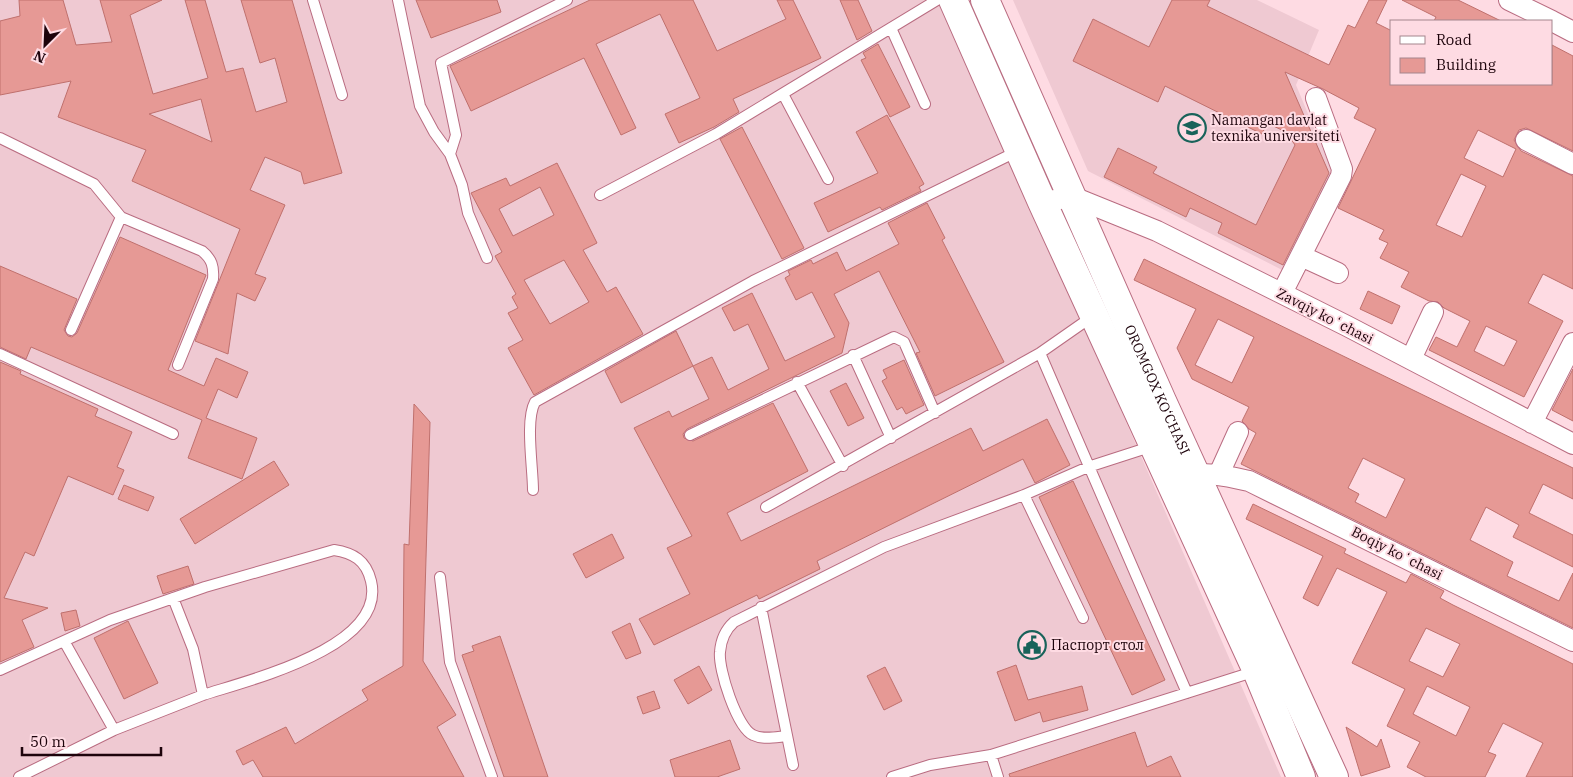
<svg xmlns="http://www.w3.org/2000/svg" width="1573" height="777" font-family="'IBM Plex Serif',serif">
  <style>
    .built { fill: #efc9d2 }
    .building { fill: #e69995; stroke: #bf706d; fill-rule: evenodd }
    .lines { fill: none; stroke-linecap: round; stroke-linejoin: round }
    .service-casing { stroke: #b96c81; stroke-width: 12 }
    .minor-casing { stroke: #b96c81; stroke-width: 22 }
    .secondary-casing { stroke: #b96c81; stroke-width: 30 }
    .service { stroke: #fff; stroke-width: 10 }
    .minor { stroke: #fff; stroke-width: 20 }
    .secondary { stroke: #fff; stroke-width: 28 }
    .labels { text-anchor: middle; stroke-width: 4; stroke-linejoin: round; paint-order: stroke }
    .poi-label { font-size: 14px; fill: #1d030b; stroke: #fedbe3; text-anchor: start }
    .street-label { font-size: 14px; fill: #1d030b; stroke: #fedbe3 }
  </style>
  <rect width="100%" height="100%" fill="#fedbe3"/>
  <!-- built -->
  <path class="built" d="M0 0H942L1281 777H0Z
    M1013 0H1257L1319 30 1296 85 1337 183 1290 274 1088 171Z"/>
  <!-- building -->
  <path class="building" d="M19 0H63L76 45 112 42 100 0H162L130 15 153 94 208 78 185 0H205L226 72 243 68 256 112 287 102 275 58 260 63 241 0H292L342 173 304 184 301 172 265 157 250 190 285 205 255 274 266 278 255 301 237 293 228 354 195 341 240 229 132 181 146 150 58 117 71 81 0 95V21L20 16ZM201 99 212 142 149 114Z
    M416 0H497L501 12 431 38Z
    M590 0H693L717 51 786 19 777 0H793L821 58 733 99 739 112 714 127 679 143 665 114 700 98 660 14 596 44 636 128 621 135 584 58 471 111 450 66Z
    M840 0H858L872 31 857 40Z
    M1172 0H1210L1207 6 1329 65 1348 25 1355 28 1369 0H1387L1376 23 1392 31V84H1552V45L1573 56V151L1526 128 1519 130 1514 140 1521 151 1573 176V289L1543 274 1528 303 1563 321 1524 397 1429 350 1436 337 1457 347 1470 321 1444 308 1438 302 1429 301 1401 287 1409 272 1380 258 1388 243 1379 239 1384 230 1338 208 1376 129 1354 118 1359 108 1323 89 1285 72 1329 173 1283 265 1218 233 1222 223 1190 208 1186 217 1104 177 1118 148 1157 167 1153 173 1256 225 1295 145 1286 132 1267 123 1262 134 1165 86 1158 102 1073 61 1093 19 1149 47ZM1478 130 1516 149 1503 177 1464 158ZM1461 174 1486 186 1462 237 1436 225ZM1486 326 1517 341 1504 366 1474 351Z
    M1402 0H1458L1501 21H1434L1436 17Z
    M878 44 910 107 890 117 861 60 866 58 863 53Z
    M887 115 924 184 919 187 921 191 882 210 880 207 828 232 814 203 878 173 856 132Z
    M742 127 804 248 782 259 720 139Z
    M557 163 597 243 583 250 607 292 616 287 643 334 534 395 508 348 523 340 508 313 518 308 512 297 516 294 495 256 502 252 471 193 506 178 510 186ZM540 187 554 215 513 236 499 209ZM564 260 589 302 550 324 524 280Z
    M927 203 945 238 942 240 1004 362 935 396 916 353 920 352 879 271 834 294 849 323 842 353 687 429 683 434 684 438 693 441 773 403 808 471 727 513 741 541 971 428 983 451 1047 419 1070 465 1035 483 1023 459 817 561 820 569 759 599 757 595 654 645 639 619 690 594 667 548 692 536 634 428 669 411 672 417 709 399 693 366 712 357 728 390 769 369 748 324 734 331 722 308 752 293 785 361 835 337 812 292 796 300 785 278 790 275 788 271 811 260 813 264 837 252 846 271 899 244 888 223Z
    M120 237 206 275 168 370 204 386 216 358 248 372 237 398 218 389 206 418 257 438 242 479 188 458 202 420 31 347 26 359 0 347V266L77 299 64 330 68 336 72 337 77 333Z
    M1144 259 1573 468V499L1543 484 1529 513 1573 535V567L1513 537 1519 525 1486 507 1470 540 1513 562 1507 576 1559 601 1573 573V628L1241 464 1256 433 1249 429 1242 421 1249 407 1192 379 1177 348 1196 309 1134 280ZM1218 319 1254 337 1232 383 1195 365ZM1363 458 1405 479 1386 518 1355 502 1359 494 1348 488Z
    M1368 291 1400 306 1392 324 1360 309Z
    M676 331 693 366 621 403 605 371Z
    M904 360 924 405 906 414 902 407 897 410 882 381 887 378 883 370Z
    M0 362 21 371 20 374 98 409 95 416 132 432 117 467 124 470 113 495 68 476 34 556 25 552 4 598 48 608 22 620 34 647 0 662Z
    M1573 369V421L1552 410Z
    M846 383 864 418 848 426 830 391Z
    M414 404 430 422 423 661 456 715 437 727 464 777H263L253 760 243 765 236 751 286 727 295 744 368 700 362 690 403 666 404 544 409 545Z
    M274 461 289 485 195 544 180 519Z
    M1073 481 1165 680 1132 695 1039 497Z
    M124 485 154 497 148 511 118 499Z
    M1253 504 1346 549 1344 553 1406 583 1411 574 1444 591 1440 598 1453 605 1573 664V777H1526L1543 743 1503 723 1488 752 1496 755 1485 777H1426L1407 767 1420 742 1387 726 1405 689 1352 663 1387 592 1337 568 1318 606 1303 598 1323 556 1246 519ZM1426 628 1460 644 1443 677 1409 661ZM1427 686 1470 707 1456 736 1413 714Z
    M612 534 624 558 586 578 573 554Z
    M188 566 194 584 163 594 157 576Z
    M76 610 80 626 65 631 61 613Z
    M128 621 158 683 124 699 94 638Z
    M630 623 641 653 626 659 612 632Z
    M500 636 548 777H504L462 655 474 651 472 646Z
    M1016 665 1028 700 1082 686 1088 710 1043 722 1040 712 1015 721 997 672Z
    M699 666 712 690 688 704 674 680Z
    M885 667 902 701 884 710 867 676Z
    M654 691 660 708 643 714 637 697Z
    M1346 727 1377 747 1381 739 1390 767 1361 776Z
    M1135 732 1147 767 1171 756 1181 777H1010L1009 774Z
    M730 740 740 769 717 777H675L670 760Z"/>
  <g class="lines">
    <defs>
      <path id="service" d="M313 0 342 95
        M398 0 420 106 434 132 450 154 462 185 468 213 487 258
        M891 28 925 104
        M783 94 828 179
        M0 138 94 184 121 217 71 330
        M450 154 456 135 441 63 567 0
        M600 195 716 134 937 0
        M121 217 202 251C212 259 214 267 213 279L178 365
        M1040 353 1187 693
        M0 354 173 434
        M853 355 891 438
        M797 382 843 466
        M690 435 894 337 904 342 935 413
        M533 490C533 468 525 420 535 402L753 281 1018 151
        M1024 495 1083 618
        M766 507 1040 353 1093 316
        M440 577 450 662 492 777
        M761 607 793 765
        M64 641 114 730
        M0 670 110 620 205 587 334 550C353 553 366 560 371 581 387 647 249 680 203 695
        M787 736C776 737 763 740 753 735 737 728 718 669 720 652 721 639 725 630 734 622L884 547 1024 495 1088 467 1153 446
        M991 755 998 777
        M19 777 114 730 203 695 193 649 173 598
        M892 777 930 765 991 755 1256 671"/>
      <path id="minor" d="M1509 0 1552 21
        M1552 21 1573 32
        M1526 140 1573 164
        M1042 202 1073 197 1157 231 1347 326 1573 444
        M1301 256 1338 273
        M1282 293 1341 176 1342 169 1316 98
        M1411 359 1433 312
        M1532 423 1573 343
        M1219 474 1238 432
        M1184 477C1207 471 1227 476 1249 481L1573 641"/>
      <g id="secondary">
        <path d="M953 0 1042 202 1257 671 1301 777"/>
        <path id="s1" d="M985 0 1162 401 1334 777"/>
      </g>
    </defs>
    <!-- service casing -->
    <use href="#service" class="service-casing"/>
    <!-- minor casing -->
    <use href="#minor" class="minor-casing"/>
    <!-- secondary casing -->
    <use href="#secondary" class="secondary-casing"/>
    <!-- service -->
    <use href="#service" class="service"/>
    <!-- minor -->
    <use href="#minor" class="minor"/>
    <!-- secondary -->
    <use href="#secondary" class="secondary"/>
  </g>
  <!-- icons -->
  <defs>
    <symbol id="university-ring" viewBox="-11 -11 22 22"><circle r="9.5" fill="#fedbe3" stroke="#19635a" stroke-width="1.5"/><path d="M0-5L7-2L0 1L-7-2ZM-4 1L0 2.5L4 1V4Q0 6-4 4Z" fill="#19635a"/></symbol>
    <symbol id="civic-ring" viewBox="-11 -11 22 22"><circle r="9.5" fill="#fedbe3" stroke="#19635a" stroke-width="1.5"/><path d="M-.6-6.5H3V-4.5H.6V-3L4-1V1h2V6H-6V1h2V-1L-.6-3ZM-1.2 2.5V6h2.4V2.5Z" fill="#19635a"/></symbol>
  </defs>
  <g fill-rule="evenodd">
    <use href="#university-ring" x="1176" y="112" width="32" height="32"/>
    <use href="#civic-ring" x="1016" y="629" width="32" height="32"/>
  </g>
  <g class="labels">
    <!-- poi labels -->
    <g class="poi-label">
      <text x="1211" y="125">Namangan davlat<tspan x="1211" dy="16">texnika universiteti</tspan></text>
      <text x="1051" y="650">Паспорт стол</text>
    </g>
    <!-- street labels -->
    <g class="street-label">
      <text transform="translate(1325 316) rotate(27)" y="5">Zavqiy koʻchasi</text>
      <text dy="5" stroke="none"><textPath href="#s1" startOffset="426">OROMGOX KO‘CHASI</textPath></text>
      <text transform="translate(1397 553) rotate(27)" y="5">Boqiy koʻchasi</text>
    </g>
  </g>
  <!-- legend -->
  <rect x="1390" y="20" width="162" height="65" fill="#fedbe3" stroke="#a4858d"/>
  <rect x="1400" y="36" width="25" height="8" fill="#ffffff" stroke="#a4858d"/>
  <text x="1436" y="45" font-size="15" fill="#1d030b">Road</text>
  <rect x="1400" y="58" width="25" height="15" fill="#e69995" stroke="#a4858d"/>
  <text x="1436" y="70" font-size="15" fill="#1d030b">Building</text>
  <!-- north arrow -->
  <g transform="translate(45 45) rotate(204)" stroke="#fedbe3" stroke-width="4" paint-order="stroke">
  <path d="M0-4L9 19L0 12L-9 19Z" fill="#1d030b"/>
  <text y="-8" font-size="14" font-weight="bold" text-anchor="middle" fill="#1d030b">N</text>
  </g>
  <!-- scale -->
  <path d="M22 747v8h139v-8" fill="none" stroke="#1d030b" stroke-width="2.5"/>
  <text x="30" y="747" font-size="15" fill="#1d030b" stroke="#fedbe3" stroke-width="4" paint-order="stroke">50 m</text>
</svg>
